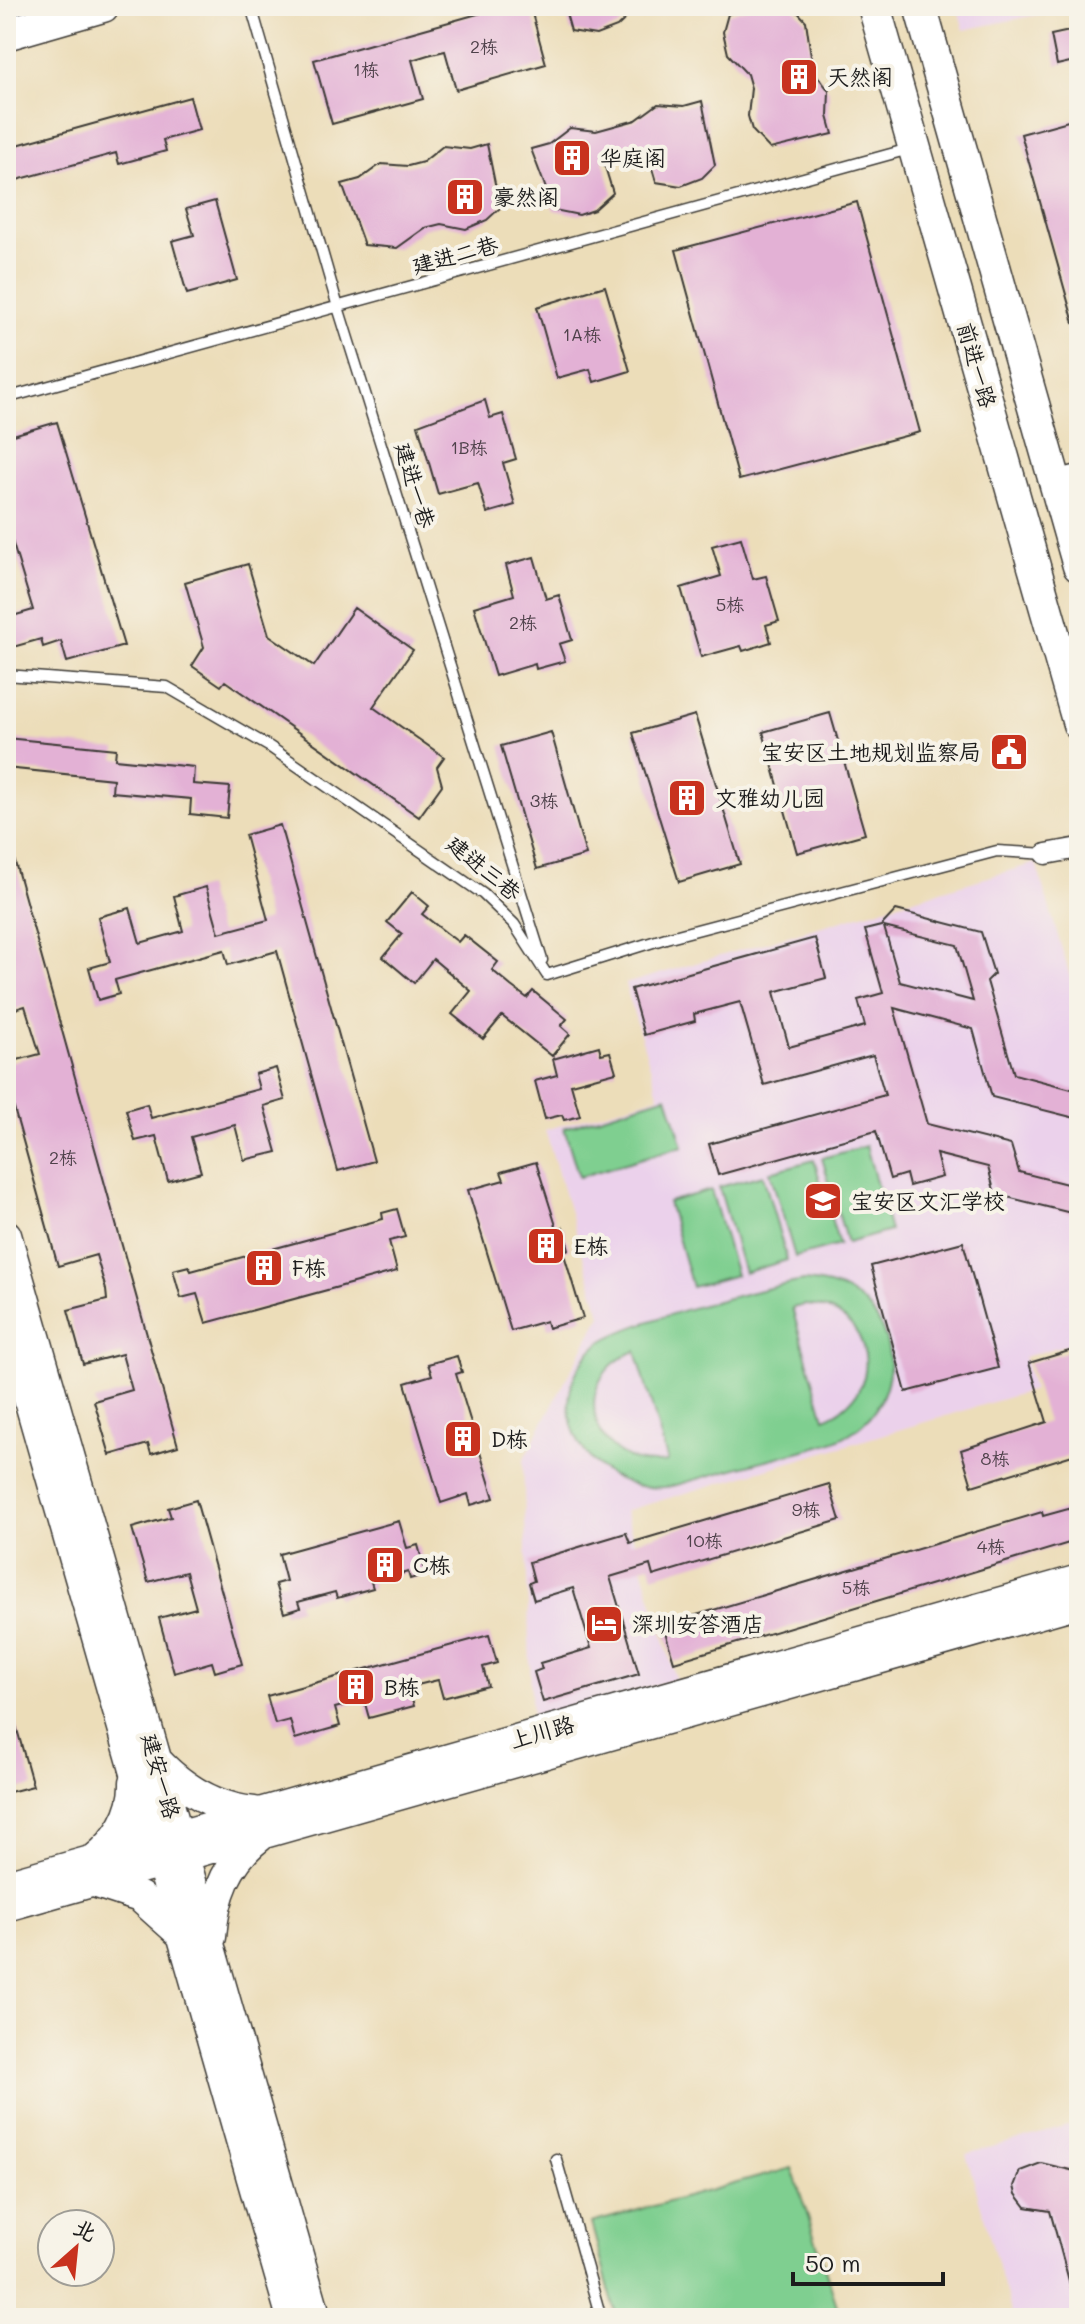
<svg xmlns="http://www.w3.org/2000/svg" width="1085" height="2324" font-family="Mali,'LXGW WenKai TC',sans-serif">
  <style>
    .built { fill: #ebd1eb }
    .green { fill: #7fcf90; stroke: #4e7656; stroke-width: 2; fill-rule: evenodd }
    .building { fill: #e3b1d5; fill-rule: evenodd }
    .lines { fill: none; stroke-linecap: round; stroke-linejoin: round }
    .lane-casing { stroke: #3b3934; stroke-width: 13 }
    .street-casing { stroke: #3b3934; stroke-width: 23 }
    .secondary-casing { stroke: #3b3934; stroke-width: 33 }
    .primary-casing { stroke: #3b3934; stroke-width: 35 }
    .lane { stroke: #fff; stroke-width: 10 }
    .street { stroke: #fff; stroke-width: 20 }
    .secondary { stroke: #fff; stroke-width: 30 }
    .primary { stroke: #fff; stroke-width: 32 }
    .labels { text-anchor: middle; stroke-width: 8; stroke-linejoin: round; paint-order: stroke }
    .number-label { font-size: 18px; fill: #4e414a }
    .poi-label { font-size: 22px; fill: #1c1c1c; stroke: #f7f3e8; text-anchor: start }
    .street-label { font-size: 22px; fill: #1c1c1c; stroke: #f7f3e8 }
  </style>
  <rect width="100%" height="100%" fill="#f7f3e8"/>
  <filter id="ink" filterUnits="userSpaceOnUse"><feTurbulence type="fractalNoise" baseFrequency=".0125" numOctaves="2"/><feDisplacementMap in="SourceGraphic" scale="16" xChannelSelector="R" yChannelSelector="G"/><feConvolveMatrix kernelMatrix="1 2 1 2 8 2 1 2 1" color-interpolation-filters="sRGB"/></filter>
  <filter id="wash" filterUnits="userSpaceOnUse"><feTurbulence type="fractalNoise" baseFrequency=".006" numOctaves="4" result="noise"/><feDisplacementMap in="SourceGraphic" scale="32" xChannelSelector="R" yChannelSelector="G"/><feGaussianBlur stdDeviation="1.8" result="paint"/><feColorMatrix in="noise" values="0 0 0 0 0 0 0 0 0 0 0 0 0 0 0 0 0 1.4 0 .05"/><feComposite in="paint" operator="in"/></filter>
  <g filter="url(#wash)">
    <rect width="100%" height="100%" fill="#ecddb9"/>
    <!-- built -->
    <path class="built" d="M957 6H1079L964 30Z
      M1036 863 1079 1006V1341L1024 1357 1033 1390 625 1511 676 1679 532 1722 523 1460 601 1315 545 1130 659 1096 625 984Z
      M1079 2123V2316L1013 2318 966 2154Z"/>
    <!-- green -->
    <path class="green" d="M667 1096 683 1146 579 1177 564 1128Z
      M866 1146 890 1231 847 1243 822 1158Z
      M814 1160 839 1245 795 1257 770 1172Z
      M763 1175 787 1260 744 1273 719 1187Z
      M711 1190 736 1275 692 1287 668 1202Z
      M804 1281C836 1283 868 1296 882 1329 899 1367 886 1412 849 1434 827 1447 798 1451 774 1458 743 1466 711 1475 680 1484 596 1507 530 1408 596 1346 621 1323 766 1287 804 1281ZM805 1305C874 1308 889 1394 824 1418L792 1308ZM636 1351 668 1462H667C592 1474 564 1377 636 1351Z
      M792 2168 841 2318H617L591 2223Z"/>
    <g id="blocks">
      <!-- building -->
      <path class="building" d="M506 6H530L546 64 456 90 445 51 428 55 412 60 423 99 332 124 314 60Z
        M564 6H639L617 27 596 35 571 31Z
        M755 6H792L806 21 813 70 829 91 828 116 833 134 770 149 752 130 748 116 751 88 747 74 728 54 723 32 728 14Z
        M1079 29V60L1057 65 1051 35Z
        M190 97 199 130 163 140 166 151 119 164 116 153 6 183V148Z
        M702 101 715 165 702 178 681 186 656 182 646 148 603 160 613 193 594 210 579 215 554 210 531 149 549 144 570 128 596 131 636 120 658 104 684 106Z
        M1079 118V322L1074 323 1021 134Z
        M487 144 500 208 487 220 466 229 441 224 425 228 397 248 364 245 342 184 360 179 381 164 408 166 423 162 443 146 470 149Z
        M215 201 237 280 187 294 172 241 194 235 186 209Z
        M857 202 920 432 739 480 676 250Z
        M605 286 630 371 594 382 590 369 557 378 537 307Z
        M485 400 490 418 503 414 516 459 503 463 515 505 487 513 478 483 438 494 418 425Z
        M57 422 124 646 67 662 61 641 43 647 41 639 6 649V618L33 610 6 521V437Z
        M741 538 753 579 766 576 779 621 766 625 771 642 743 651 741 646 701 657 681 588 721 576 712 546Z
        M534 557 546 599 559 595 572 640 559 644 565 661 536 669 535 664 495 676 474 607 514 595 506 565Z
        M248 564 269 635 314 666 354 608 413 650 373 707 444 757 437 767 442 785 419 817 225 681 221 686 192 666 204 647 185 582Z
        M830 713 865 834 797 853 763 732Z
        M695 715 740 864 679 882 633 733Z
        M551 732 586 855 537 869 501 746Z
        M6 738 116 749 115 759 194 767 193 784 230 787 227 818 190 814 191 799 112 792 113 779 6 768Z
        M280 825 374 1161 338 1171 277 951 228 965 224 950 115 980 119 994 98 1000 89 968 110 962 98 917 130 908 140 943 183 931 174 896 206 887 219 933 268 920 245 835Z
        M6 848H11L178 1446 151 1454 148 1444 110 1455 94 1401 132 1390 122 1354 83 1364 68 1310 107 1300 106 1290 96 1255 58 1266 6 1080V1063L40 1054 25 1006 6 1012V959L12 957 6 937Z
        M412 892 429 906 422 914 458 942 464 935 498 962 492 970 511 986 527 998 533 991 567 1019 561 1026 570 1034 552 1056 502 1016 483 1039 452 1014 471 991 433 959 414 983 383 957 402 934 387 922Z
        M896 910 981 932 994 974 987 981 1014 1074 1079 1091V1119L992 1097 973 1029 894 1008 927 1124 1011 1145 1019 1172 1079 1187V1215L995 1194 988 1167 936 1154 942 1177 909 1186 906 1174 890 1179 876 1131 718 1175 709 1144 885 1095 873 1055 764 1085 740 1002 694 1014 695 1021 644 1035 631 989 815 938 826 978 774 992 789 1047 865 1026 858 1000 883 993 865 930 881 926ZM884 927 957 945 973 1001 900 982Z
        M599 1046 601 1054 610 1052 616 1072 571 1084 580 1116 564 1120 562 1115 545 1119 535 1081 557 1075 553 1059Z
        M276 1068 285 1100 264 1106 277 1152 244 1160 235 1125 191 1137 201 1172 168 1181 156 1136 135 1141 126 1110 147 1104 151 1118 259 1089 255 1074Z
        M536 1162 557 1229 563 1227 569 1249 563 1251 583 1318 548 1328 546 1321 511 1331 468 1190 504 1180 501 1172Z
        M397 1209 405 1237 389 1241 397 1271 206 1323 197 1294 181 1298 173 1270 189 1266 191 1271 383 1219 382 1213Z
        M963 1242 998 1368 906 1392 871 1266Z
        M1079 1348V1453L972 1486 961 1450 1047 1422 1029 1363Z
        M457 1356 462 1372 456 1374 494 1498 471 1505 468 1494 441 1503 405 1383 432 1375 428 1364Z
        M829 1484 840 1520 653 1576 650 1565 610 1577 639 1674 543 1702 534 1672 542 1669 540 1663 591 1648 573 1588 534 1600 529 1583 534 1581 529 1562 626 1533 630 1543Z
        M196 1500 242 1664 215 1672 212 1662 174 1673 159 1618 196 1608 186 1572 148 1582 132 1528 171 1517 168 1508Z
        M1079 1506V1540L674 1662 663 1625 1042 1512 1043 1516Z
        M399 1521 407 1548 418 1545 426 1574 410 1579 408 1572 371 1582 373 1588 337 1598 335 1592 298 1602 300 1608 284 1613 275 1584 286 1581 279 1554Z
        M489 1635 497 1663 483 1667 488 1686 443 1698 438 1680 409 1687 414 1706 369 1718 364 1700 335 1708 340 1726 295 1739 290 1720 275 1724 267 1696Z
        M6 1708H11L33 1786 6 1793Z
        M1041 2163 1079 2172V2298L1074 2299 1050 2211 1026 2207 1016 2194 1014 2186 1020 2171Z"/>
    </g>
  </g>
  <g filter="url(#ink)">
    <use href="#blocks" fill-opacity="0" stroke="#3b3934" stroke-width="2"/>
    <g class="lines">
      <defs>
        <path id="lane" d="M251 6 338 307 542 960
          M6 398 909 149
          M6 675 167 687 270 747 483 894 514 924 547 975 666 938 997 851 1046 854
          M556 2159 601 2318"/>
        <path id="street" d="M1055 481 1079 475
          M1046 854 1079 848"/>
        <path id="secondary" d="M6 1235 316 2318
          M6 1319 292 2318
          M156 1760C182 1788 215 1808 254 1812
          M94 1860C118 1841 136 1813 135 1782
          M94 1882 140 1897 178 1931
          M6 1885 1079 1580
          M6 1906 1079 1602
          M211 1937C214 1896 227 1861 260 1836"/>
        <path id="primary" d="M874 6 1079 724
          M920 6 1079 566
          M6 34 103 6"/>
      </defs>
      <!-- lane casing -->
      <use href="#lane" class="lane-casing"/>
      <!-- street casing -->
      <use href="#street" class="street-casing"/>
      <!-- secondary casing -->
      <use href="#secondary" class="secondary-casing"/>
      <!-- primary casing -->
      <use href="#primary" class="primary-casing"/>
      <!-- lane -->
      <use href="#lane" class="lane"/>
      <!-- street -->
      <use href="#street" class="street"/>
      <!-- secondary -->
      <use href="#secondary" class="secondary"/>
      <!-- primary -->
      <use href="#primary" class="primary"/>
    </g>
  </g>
  <!-- icons -->
  <defs>
    <symbol id="building-square" viewBox="-11 -11 22 22"><rect x="-9" y="-9" width="18" height="18" rx="4" fill="#c8321e" stroke="#f7f3e8"/><path d="M-4-6H4V6H1V3H-1V6H-4ZM-2.5-4.3h1.7v1.8h-1.7ZM.8-4.3h1.7v1.8H.8ZM-2.5-1h1.7V.8h-1.7ZM.8-1h1.7V.8H.8Z" fill="#fff"/></symbol>
    <symbol id="civic-square" viewBox="-11 -11 22 22"><rect x="-9" y="-9" width="18" height="18" rx="4" fill="#c8321e" stroke="#f7f3e8"/><path d="M-.6-6.5H3V-4.5H.6V-3L4-1V1h2V6H-6V1h2V-1L-.6-3ZM-1.2 2.5V6h2.4V2.5Z" fill="#fff"/></symbol>
    <symbol id="school-square" viewBox="-11 -11 22 22"><rect x="-9" y="-9" width="18" height="18" rx="4" fill="#c8321e" stroke="#f7f3e8"/><path d="M0-5L7-2L0 1L-7-2ZM-4 1L0 2.5L4 1V4Q0 6-4 4Z" fill="#fff"/></symbol>
    <symbol id="hotel-square" viewBox="-11 -11 22 22"><rect x="-9" y="-9" width="18" height="18" rx="4" fill="#c8321e" stroke="#f7f3e8"/><path d="M-6-4.5h1.5V1H6V5H4.5V3h-9V5H-6ZM-4 0a1.8 1.8 0 1 1 3.6 0ZM.5 0V-2.5h3Q6-2.5 6 0Z" fill="#fff"/></symbol>
  </defs>
  <g fill-rule="evenodd">
    <use href="#building-square" x="777" y="55" width="44" height="44"/>
    <use href="#building-square" x="550" y="136" width="44" height="44"/>
    <use href="#building-square" x="443" y="175" width="44" height="44"/>
    <use href="#civic-square" x="987" y="730" width="44" height="44"/>
    <use href="#building-square" x="665" y="776" width="44" height="44"/>
    <use href="#school-square" x="801" y="1179" width="44" height="44"/>
    <use href="#building-square" x="524" y="1224" width="44" height="44"/>
    <use href="#building-square" x="242" y="1246" width="44" height="44"/>
    <use href="#building-square" x="441" y="1417" width="44" height="44"/>
    <use href="#building-square" x="363" y="1543" width="44" height="44"/>
    <use href="#hotel-square" x="582" y="1602" width="44" height="44"/>
    <use href="#building-square" x="334" y="1665" width="44" height="44"/>
  </g>
  <g class="labels">
    <!-- number labels -->
    <g class="number-label">
      <text x="484" y="53">2栋</text>
      <text x="366" y="76">1栋</text>
      <text x="582" y="341">1A栋</text>
      <text x="469" y="454">1B栋</text>
      <text x="730" y="611">5栋</text>
      <text x="523" y="629">2栋</text>
      <text x="544" y="807">3栋</text>
      <text x="63" y="1164">2栋</text>
      <text x="995" y="1465">8栋</text>
      <text x="806" y="1516">9栋</text>
      <text x="704" y="1547">10栋</text>
      <text x="991" y="1553">4栋</text>
      <text x="856" y="1594">5栋</text>
    </g>
    <!-- poi labels -->
    <g class="poi-label">
      <text x="827" y="85">天然阁</text>
      <text x="600" y="166">华庭阁</text>
      <text x="493" y="205">豪然阁</text>
      <text x="981" y="760" text-anchor="end">宝安区土地规划监察局</text>
      <text x="715" y="806">文雅幼儿园</text>
      <text x="851" y="1209">宝安区文汇学校</text>
      <text x="574" y="1254">E栋</text>
      <text x="292" y="1276">F栋</text>
      <text x="491" y="1447">D栋</text>
      <text x="413" y="1573">C栋</text>
      <text x="632" y="1632">深圳安答酒店</text>
      <text x="384" y="1695">B栋</text>
    </g>
    <!-- street labels -->
    <g class="street-label">
      <text transform="translate(455 255) rotate(-15)" y="8">建进二巷</text>
      <text transform="translate(977 365) rotate(74)" y="8">前进一路</text>
      <text transform="translate(415 485) rotate(73)" y="8">建进一巷</text>
      <text transform="translate(484 868) rotate(39)" y="8">建进三巷</text>
      <text transform="translate(542 1732) rotate(-16)" y="8">上川路</text>
      <text transform="translate(161 1776) rotate(74)" y="8">建安一路</text>
    </g>
  </g>
  <!-- margin -->
  <rect width="1085" height="2324" fill="none" stroke="#f7f3e8" stroke-width="32"/>
  <!-- north arrow -->
  <g transform="translate(76 2248) rotate(27)"><circle r="38" fill="#f7f3e8" stroke="#9f9d96" stroke-width="2"/>
  <path d="M0-6L14 30L0 20L-14 30Z" fill="#c8321e"/>
  <text y="-12" font-size="22" font-weight="bold" text-anchor="middle" fill="#1c1c1c">北</text>
  </g>
  <!-- scale -->
  <path d="M793 2272v12h150v-12" fill="none" stroke="#1c1c1c" stroke-width="4"/>
  <text x="805" y="2272" font-size="24" fill="#1c1c1c" stroke="#f7f3e8" stroke-width="6" paint-order="stroke">50 m</text>
</svg>
